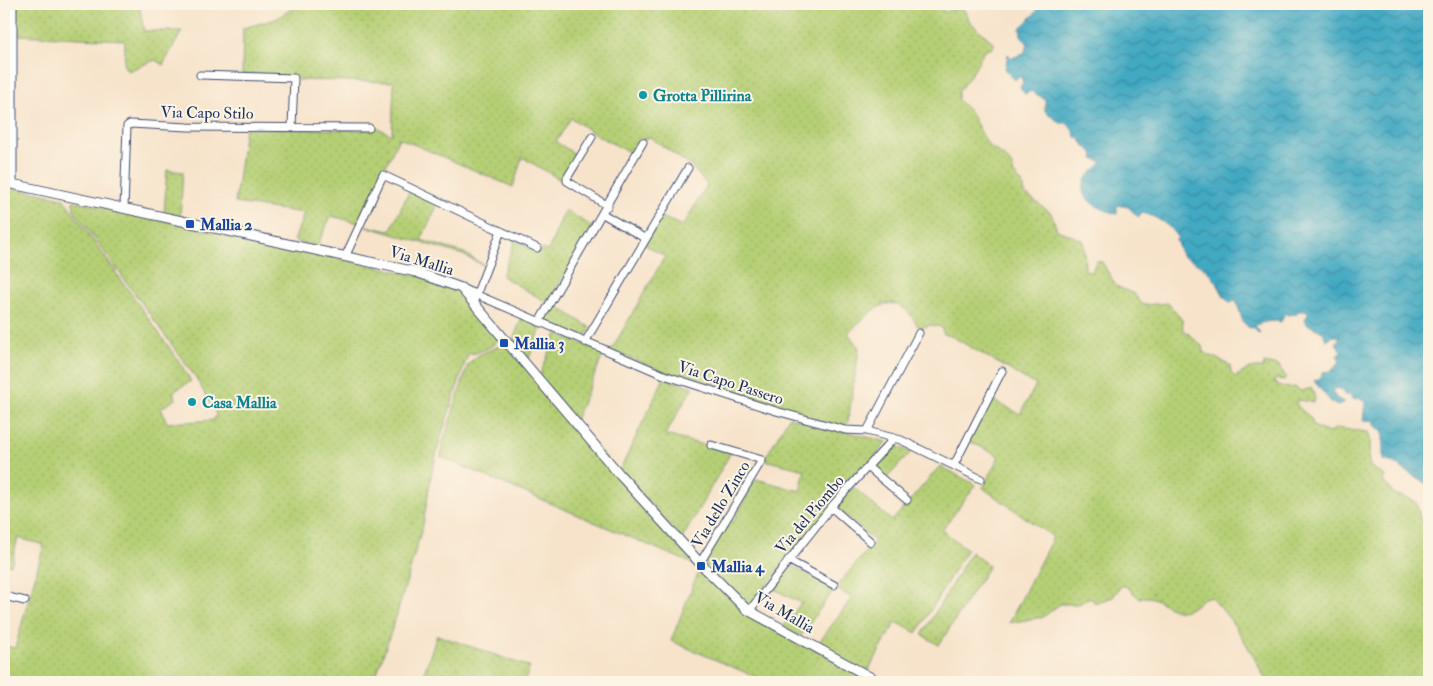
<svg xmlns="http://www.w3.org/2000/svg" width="1433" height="686" font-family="'IM FELL Double Pica',serif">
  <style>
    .grass { fill: url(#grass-dots); stroke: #687f6a }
    .water { fill: url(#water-waves); stroke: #2e6c90 }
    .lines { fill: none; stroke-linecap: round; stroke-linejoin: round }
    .minor-casing { stroke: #3c4a6e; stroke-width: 9 }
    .tertiary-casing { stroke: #3c4a6e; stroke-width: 11 }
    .minor { stroke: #fff; stroke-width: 7 }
    .tertiary { stroke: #fff; stroke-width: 9 }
    .culture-dot { fill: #0f9aa8; stroke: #fcf5e5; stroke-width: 2 }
    .transit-dot { fill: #1a4fb4; stroke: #fcf5e5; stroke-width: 2 }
    .labels { text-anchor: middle; stroke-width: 4; stroke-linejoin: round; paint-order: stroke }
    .culture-label { font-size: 16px; font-weight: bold; fill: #0d838f; stroke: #fcf5e5; text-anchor: start }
    .street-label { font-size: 16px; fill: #1b2f5e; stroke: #fcf5e5 }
    .transit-label { font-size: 16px; font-weight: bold; fill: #164399; stroke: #fcf5e5; text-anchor: start }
  </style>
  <defs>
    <pattern id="grass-dots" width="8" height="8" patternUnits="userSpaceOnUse" patternTransform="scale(1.25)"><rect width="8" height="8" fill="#b5cf75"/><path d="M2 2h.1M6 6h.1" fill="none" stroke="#9bb268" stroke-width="1.8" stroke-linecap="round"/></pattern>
    <pattern id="water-waves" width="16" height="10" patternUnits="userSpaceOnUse" patternTransform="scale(1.25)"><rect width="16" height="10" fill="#42a9c2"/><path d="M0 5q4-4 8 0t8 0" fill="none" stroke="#368aa1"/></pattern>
  </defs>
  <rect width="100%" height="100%" fill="#fcf5e5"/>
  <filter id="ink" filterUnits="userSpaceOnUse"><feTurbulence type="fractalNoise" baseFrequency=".02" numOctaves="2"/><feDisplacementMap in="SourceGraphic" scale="10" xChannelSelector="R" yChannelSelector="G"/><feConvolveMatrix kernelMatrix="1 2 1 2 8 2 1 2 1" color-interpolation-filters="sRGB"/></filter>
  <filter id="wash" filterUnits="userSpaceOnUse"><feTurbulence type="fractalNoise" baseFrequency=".0096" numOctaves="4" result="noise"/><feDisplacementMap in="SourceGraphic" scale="20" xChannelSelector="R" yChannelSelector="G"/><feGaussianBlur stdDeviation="1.12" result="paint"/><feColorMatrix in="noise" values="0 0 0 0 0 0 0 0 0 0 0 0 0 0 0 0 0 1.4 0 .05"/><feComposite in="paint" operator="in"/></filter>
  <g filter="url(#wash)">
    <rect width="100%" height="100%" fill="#f7e3ca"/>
    <!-- grass -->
    <path class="grass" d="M15 4H139L144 31H182L163 65 155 60 128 71 124 66 125 42 123 40 16 35Z
      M299 4H938L945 12 958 8 964 10 970 22 995 44 991 49H985L974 70 958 92V100L970 112 988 145 1006 158 1012 166 1013 173 1022 183 1024 193 1051 213 1057 230 1082 240 1084 245 1085 270 1092 272 1096 261 1102 262 1116 286 1134 294 1143 305 1168 303 1182 320 1183 329 1202 346 1203 352 1230 365 1231 373 1235 377 1250 368H1263L1264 363 1279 366 1286 377 1284 380 1276 379 1274 382C1282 387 1286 389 1295 387L1301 391 1312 388 1315 399 1313 402 1298 400 1296 403C1300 413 1313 414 1313 426L1329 433 1336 428 1368 432C1375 446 1364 457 1371 467L1385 476 1383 481 1393 493 1416 502 1421 521 1429 526V682H1267C1250 650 1237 624 1211 597L1203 598C1173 630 1164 590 1139 598L1126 586H1121L1113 597 1095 603 1090 597 1079 604H1060L1043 617 1009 623 1053 537 983 488 999 456 969 441 990 399 1020 414 1036 385 953 337 944 334 941 327 931 325 919 328C895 284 875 308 848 333L859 348 848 422 844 427C765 407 687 381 611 351L665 256 645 245 661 217 683 226 707 185 691 166 650 137 638 141 635 155 596 135 571 118 556 142 578 156 564 182 522 157 513 187 399 138 359 223 331 216 317 246 294 241 304 213 235 203 245 128 369 130 374 126 392 135 394 82 298 80 297 77 242 74 243 28 276 19Z
      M167 170 183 172 180 217 164 213Z
      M4 186 63 198 178 360 191 381 173 392 176 399 161 408 167 423 214 420 216 414 196 378 74 210 73 201 424 277 460 291 499 339C493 347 478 354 468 354L439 443 431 476 423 525 397 614 374 682H4V646L15 648 44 545 18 538 11 565 4 563Z
      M410 190 438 204 421 240 464 253 485 266 463 255 362 225 390 231Z
      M565 210 593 227 548 303 502 276 515 241 535 250 542 249 548 251Z
      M553 304 591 328 583 339 547 322 548 320 545 318Z
      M522 318 542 326 527 363 511 344Z
      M557 333 604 353 575 420 539 377Z
      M499 346H506L737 604 873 682H768L671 641 697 575V569L693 564 441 457 442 446 468 365 477 356Z
      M664 378 693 387 665 435 731 452 682 539 620 470Z
      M789 417 887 442 765 587 760 589 761 593 748 608 703 563 729 520 733 522 756 479 800 491 805 470 764 460Z
      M892 444 911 452 885 480 871 467Z
      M940 466 976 485 942 530 967 549 917 633 896 622 867 673 817 645 852 598 835 588 800 637 783 627 801 603 770 587 788 564 835 588 875 541 836 507 853 487 892 521Z
      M971 552 989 566 939 645 922 635Z
      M437 635 530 667 524 682H430L422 679Z"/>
    <!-- water -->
    <path class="water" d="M1038 4H1429V486L1394 463 1383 460V433L1375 425 1373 420 1363 421 1365 401 1360 398 1353 399 1350 393 1346 396 1339 388 1332 390C1335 397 1337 400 1345 402L1337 406 1331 402 1314 381 1321 378 1322 372 1331 371 1340 361 1337 356 1341 351 1336 343 1340 337 1334 336 1326 340 1323 332 1307 324 1305 319 1308 315 1307 311H1298L1297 314 1287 315 1285 312 1281 322C1273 320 1261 322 1255 326L1261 334H1259L1253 327 1249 328 1243 322 1236 300 1231 303C1224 298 1223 294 1219 287 1210 270 1198 262 1182 256L1176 240 1178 237C1172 227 1156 216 1143 213L1138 217 1128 207 1117 205V214C1103 210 1073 199 1086 179 1090 172 1098 169 1102 162L1093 159 1094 154 1081 142 1080 138 1075 137 1074 132 1067 123H1060L1045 111V99L1031 91 1025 94 1020 87 1023 83 1021 77H1018L1015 80 1005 70 1008 54 1012 58 1024 53 1028 44 1021 35 1020 28 1037 11Z"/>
  </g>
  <g filter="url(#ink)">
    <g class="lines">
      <defs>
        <path id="minor" d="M200 75 294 78 292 127
          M592 137 567 178V181L608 206
          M4 183 12 184
          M124 208 127 126 130 124 188 127 369 128
          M603 214 646 239
          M501 231 537 248
          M346 255 383 175 501 231 475 298
          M461 288 664 375 776 411 845 430 867 431 901 440 981 479
          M539 322 643 142
          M585 342 688 168
          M867 431 919 333
          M954 465 1002 371
          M869 468 907 500
          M831 507 871 542
          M788 560 834 585
          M700 563 762 460 711 445
          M4 596 25 601
          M749 611 831 507 894 438"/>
        <path id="tertiary" d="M12 4V184L416 272 461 288 620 475 700 563 746 609 879 682"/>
      </defs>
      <!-- minor casing -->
      <use href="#minor" class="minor-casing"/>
      <!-- tertiary casing -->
      <use href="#tertiary" class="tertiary-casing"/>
      <!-- minor -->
      <use href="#minor" class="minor"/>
      <!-- tertiary -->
      <use href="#tertiary" class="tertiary"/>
    </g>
  </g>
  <!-- markers -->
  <g class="culture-dot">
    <circle cx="643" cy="95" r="5"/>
    <circle cx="192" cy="402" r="5"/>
  </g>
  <g class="transit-dot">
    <rect x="185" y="219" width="10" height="10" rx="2.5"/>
    <rect x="499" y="338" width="10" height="10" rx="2.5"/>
    <rect x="696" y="561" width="10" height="10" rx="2.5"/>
  </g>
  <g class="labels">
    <!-- culture labels -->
    <g class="culture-label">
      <text x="653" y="101">Grotta Pillirina</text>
      <text x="202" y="408">Casa Mallia</text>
    </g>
    <!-- street labels -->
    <g class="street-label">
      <text transform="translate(207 112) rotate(1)" y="6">Via Capo Stilo</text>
      <text transform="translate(422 260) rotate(17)" y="6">Via Mallia</text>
      <text transform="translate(731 382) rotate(18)" y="6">Via Capo Passero</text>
      <text transform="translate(720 504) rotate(-59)" y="6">Via dello Zinco</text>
      <text transform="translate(809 514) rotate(-50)" y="6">Via del Piombo</text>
      <text transform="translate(785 612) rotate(30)" y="6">Via Mallia</text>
    </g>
    <!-- transit labels -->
    <g class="transit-label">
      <text x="200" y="230">Mallia 2</text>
      <text x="514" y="349">Mallia 3</text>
      <text x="711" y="572">Mallia 4</text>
    </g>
  </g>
  <!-- margin -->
  <rect width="1433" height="686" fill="none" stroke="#fcf5e5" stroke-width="20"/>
</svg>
